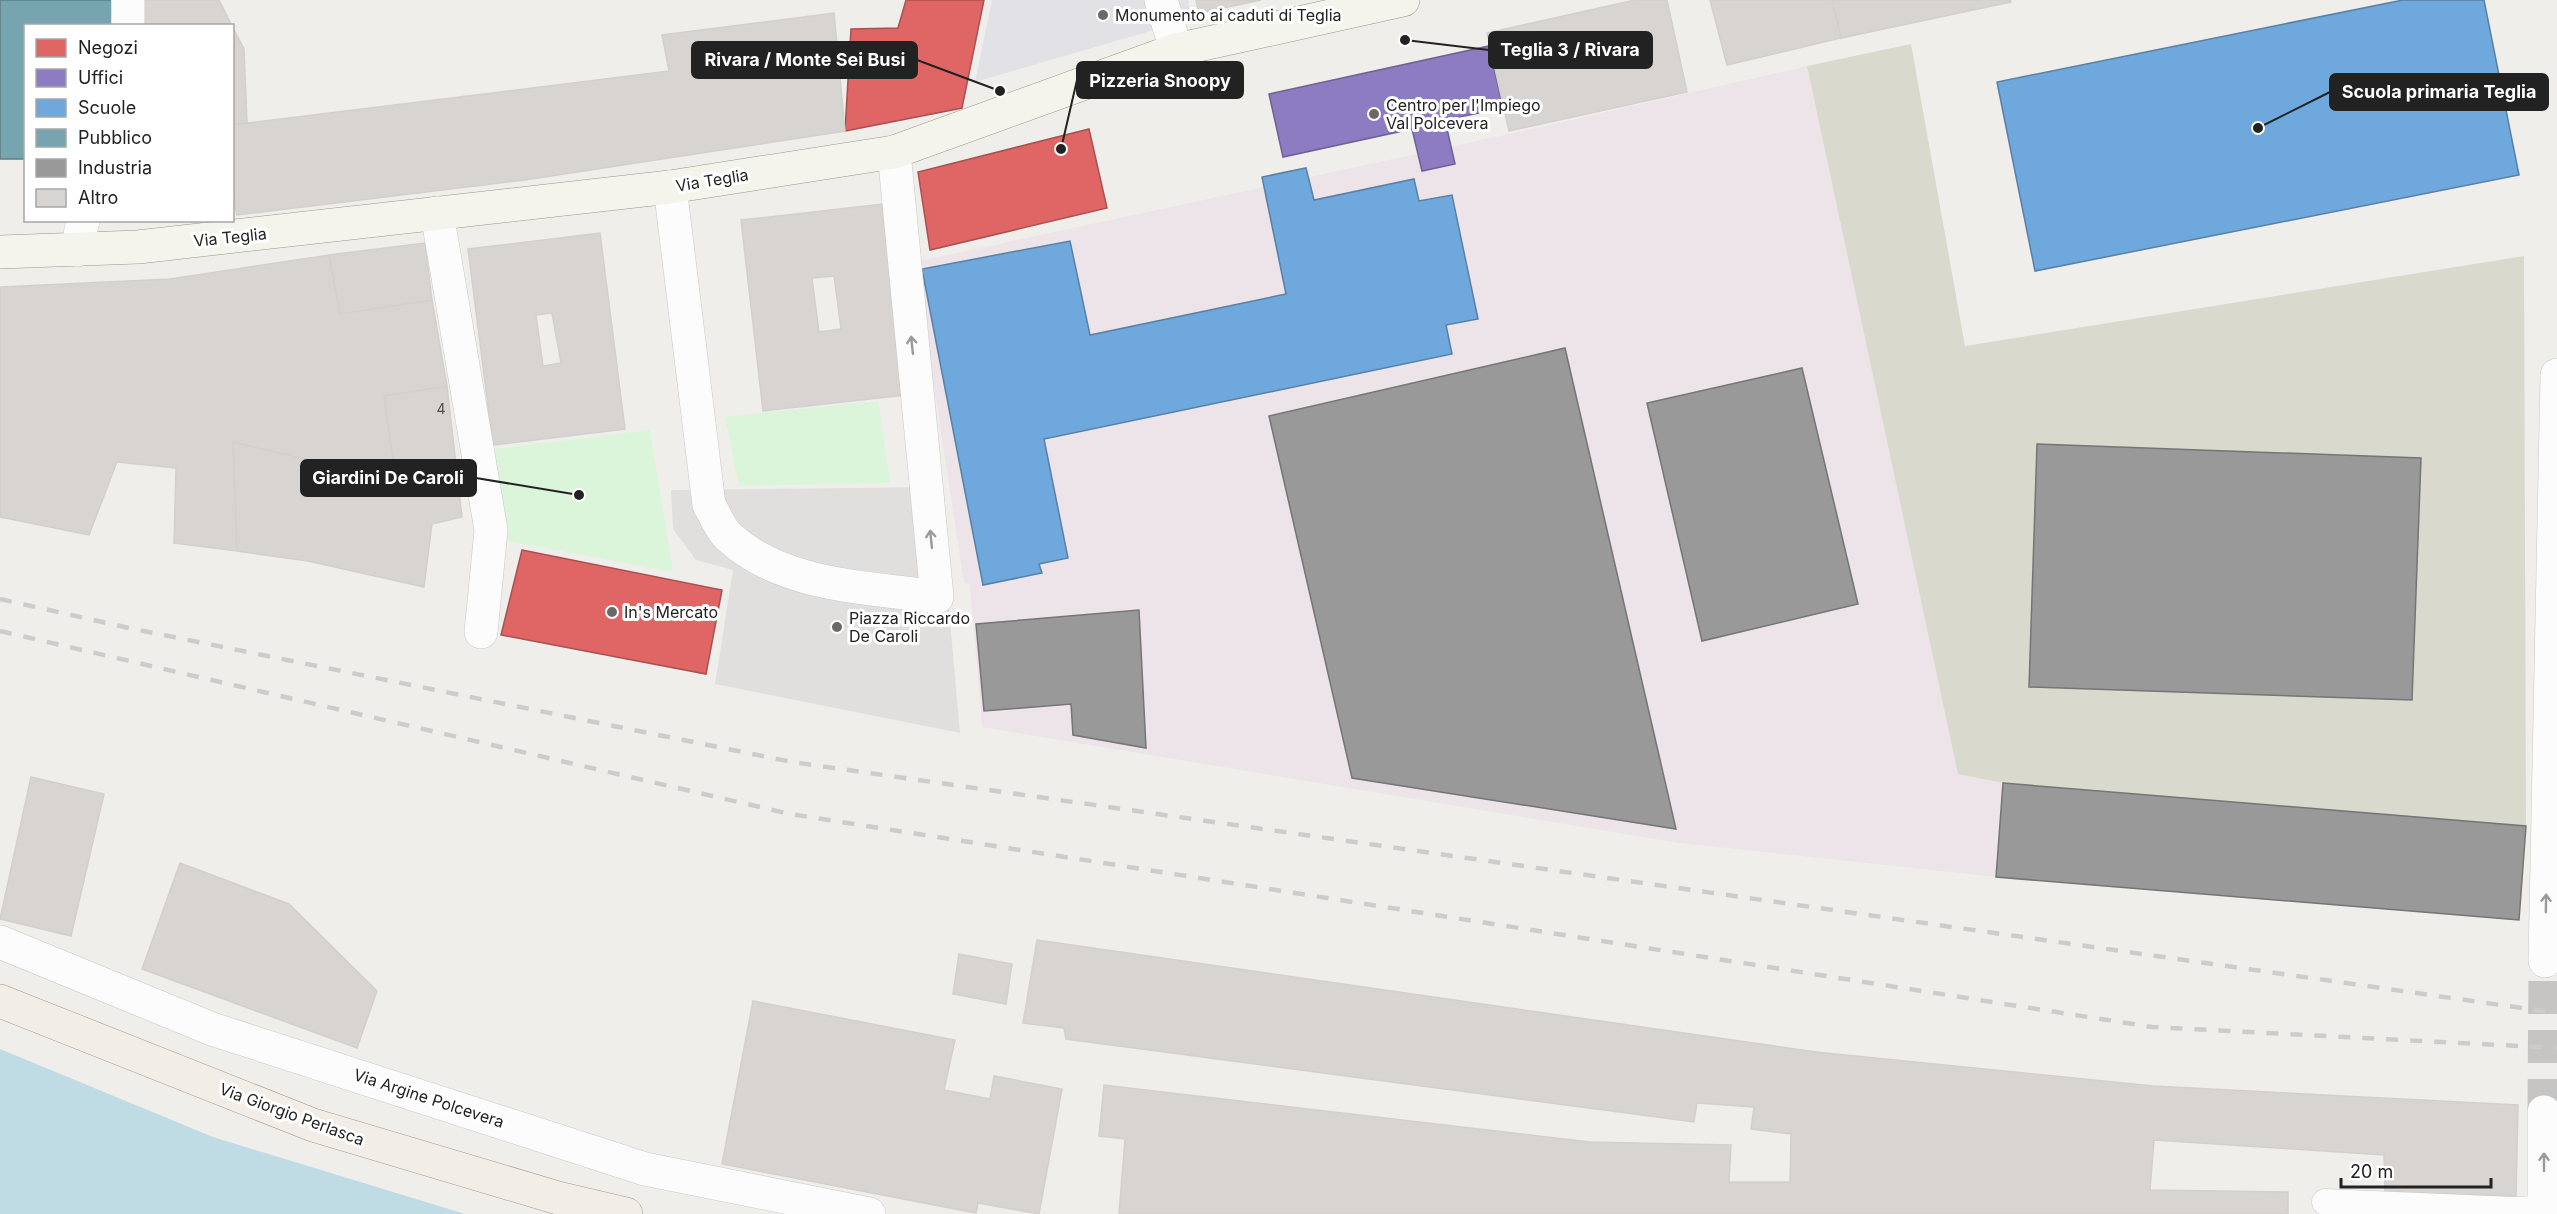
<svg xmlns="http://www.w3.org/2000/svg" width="2557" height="1214" font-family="Inter,sans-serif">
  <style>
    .industrial { fill: #ede4e9 }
    .construction { fill: #d9d9cd }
    .park { fill: #daf5da }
    .parking { fill: #e0dfde }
    .plaza { fill: #e2e1e5 }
    .water { fill: #bfdbe3 }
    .shops { fill: #e06666; stroke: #a75252; stroke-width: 1.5 }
    .offices { fill: #8e7cc3; stroke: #6e6193; stroke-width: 1.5 }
    .schools { fill: #6fa8dc; stroke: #5880a4; stroke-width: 1.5 }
    .public { fill: #76a5af; stroke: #5d7e85; stroke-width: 1.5 }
    .industry { fill: #999; stroke: #757575; stroke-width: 1.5 }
    .building { fill: #d7d4d2; stroke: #d3d0cc; stroke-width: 1.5; fill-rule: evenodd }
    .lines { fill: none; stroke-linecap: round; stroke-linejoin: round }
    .street-tunnel { stroke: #c7c5c3; stroke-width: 33; stroke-dasharray: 33 16; stroke-linecap: butt }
    .lane-casing { stroke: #c9c8c7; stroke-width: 27 }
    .street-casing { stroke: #c9c8c7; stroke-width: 34 }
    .secondary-casing { stroke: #999a82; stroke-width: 34 }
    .primary-casing { stroke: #a79c86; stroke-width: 34 }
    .lane { stroke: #fdfcfc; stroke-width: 26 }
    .street { stroke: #fdfcfc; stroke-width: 33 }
    .secondary { stroke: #f4f4ed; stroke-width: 33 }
    .primary { stroke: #f3ede7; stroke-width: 33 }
    .rail { stroke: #ccc; stroke-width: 4.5; stroke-dasharray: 12 12; stroke-linecap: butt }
    .oneway { stroke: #9a9a9a }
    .poi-dot { fill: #6a6968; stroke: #fff; stroke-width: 2 }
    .labels { text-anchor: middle; stroke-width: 6; stroke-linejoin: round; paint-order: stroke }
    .number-label { font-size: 14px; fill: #4f4e4e }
    .poi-label { font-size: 16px; fill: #222; stroke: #fff; text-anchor: start }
    .street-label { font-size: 16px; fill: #222; stroke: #fff }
    .leader { fill: none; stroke: #222; stroke-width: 2 }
    .callout-dot { fill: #222; stroke: #fff; stroke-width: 2 }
    .callout { fill: #222; stroke: #222; stroke-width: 2 }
    .callout-label { font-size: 18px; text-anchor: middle; font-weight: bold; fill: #fff }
  </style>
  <rect width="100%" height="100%" fill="#f0eeeb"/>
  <!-- industrial -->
  <path class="industrial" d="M1807 66 1958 773 2003 783 1996 877 1679 843 982 727 970 584 964 583 915 262 1505 135Z"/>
  <!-- construction -->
  <path class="construction" d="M1911 44 1965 346 2524 256 2526 826 2004 783 1958 774 1807 66Z"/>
  <!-- park -->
  <path class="park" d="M878 401 890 483 739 486 725 417Z
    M650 430 673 572 503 540 494 449Z"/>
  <!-- parking -->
  <path class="parking" d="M938 487 960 733 715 684 733 570 696 560 673 529 671 490Z"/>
  <!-- plaza -->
  <path class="plaza" d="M992 0H1188L1192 19 975 82Z"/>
  <!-- water -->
  <path class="water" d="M0 1049 213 1137 465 1214H0Z"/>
  <!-- shops -->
  <path class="shops" d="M906 0H984L962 108 845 131 851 29 898 28Z
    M1089 129 1107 208 930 250 918 172Z
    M522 550 722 590 706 674 501 635Z"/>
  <!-- offices -->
  <path class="offices" d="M1489 46 1503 108 1445 120 1455 164 1422 171 1412 129 1283 157 1269 94Z"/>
  <!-- schools -->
  <path class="schools" d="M2403 0H2484L2519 175 2035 271 1997 82Z
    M1306 168 1314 200 1414 179 1419 201 1452 195 1478 319 1446 325 1452 354 1044 439 1068 558 1039 564 1042 573 983 585 922 269 1070 241 1090 335 1286 294 1262 177Z"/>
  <!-- public -->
  <path class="public" d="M0 0H121V26H26V159H0Z"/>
  <!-- industry -->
  <path class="industry" d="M1565 348 1676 829 1352 778 1269 416Z
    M1802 368 1858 604 1702 641 1647 403Z
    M2037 444 2421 458 2412 700 2029 687Z
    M1139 610 1146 748 1073 735 1071 704 984 711 976 624Z
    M2003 783 2526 826 2519 920 1996 877Z"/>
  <!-- building -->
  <path class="building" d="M141 0H219L232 26H143Z
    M1196 0H1261L1199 13Z
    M1635 0H1667L1687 92 1509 131 1487 33Z
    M1710 0H1832L1841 38 1727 65Z
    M1832 0H2010L2011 2 1841 38Z
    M834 13 845 131 525 180 237 215 232 191V125L669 71 662 35Z
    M232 26 244 49 247 123 232 125Z
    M883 204 905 395 763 411 741 220ZM834 276 841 329 819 332 812 278Z
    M600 233 625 429 493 445 468 249ZM552 313 561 363 543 366 536 315Z
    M425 243 432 300 340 314 329 255Z
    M329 255 340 314 432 300 447 386 384 396 396 481 233 442 237 551 174 543 176 468 117 462 89 535 0 517V287L170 279Z
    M447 386 462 517 432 524 424 587 308 561 237 551 233 442 396 481 384 396Z
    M31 777 104 794 71 936 0 919Z
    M180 863 289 904 377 991 357 1048 142 969Z
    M1037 940 1816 1052 2153 1086 2518 1105 2516 1196 2385 1193 2384 1155 2154 1140 2150 1190 2288 1192V1214H1119L1125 1139 1099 1136 1104 1085 1590 1142 1731 1145 1729 1182H1790L1791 1134 1751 1129 1754 1107 1697 1103 1694 1122 1066 1039 1064 1028 1023 1023Z
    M959 954 1012 964 1006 1004 953 994Z
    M753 1001 955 1040 944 1090 990 1099 994 1076 1062 1089 1039 1214 978 1203 976 1213 722 1164Z"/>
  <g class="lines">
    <!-- street-tunnel -->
    <path class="street-tunnel" d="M2544 1112 2545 961"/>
    <defs>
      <path id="lane" d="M2325 1202 2514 1210 2557 1208"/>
      <path id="street" d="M1161 0 1176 50
        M128 26V0
        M670 187 709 505C715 514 720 529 728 536 782 587 868 587 937 597L894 152
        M437 213 491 530 481 632
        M77 250 83 220
        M0 942 212 1029 645 1169 869 1214
        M2545 961 2557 375
        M2544 1112V1214"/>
      <path id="secondary" d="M0 252 138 247 670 187 894 152 1176 50 1403 0"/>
      <path id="primary" d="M0 1001 313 1125 558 1198 626 1214"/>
    </defs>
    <!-- lane casing -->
    <use href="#lane" class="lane-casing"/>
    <!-- street casing -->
    <use href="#street" class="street-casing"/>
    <!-- secondary casing -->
    <use href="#secondary" class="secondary-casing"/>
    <!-- primary casing -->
    <use href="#primary" class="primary-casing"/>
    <!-- lane -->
    <use href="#lane" class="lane"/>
    <!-- street -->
    <use href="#street" class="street"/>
    <!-- secondary -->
    <use href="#secondary" class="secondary"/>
    <!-- primary -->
    <use href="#primary" class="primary"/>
    <!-- rail -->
    <path class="rail" d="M0 599 129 628 792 762 2557 1013
      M0 631 790 814 2152 1027 2557 1048"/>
  </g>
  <!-- one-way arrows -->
  <defs><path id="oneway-shaft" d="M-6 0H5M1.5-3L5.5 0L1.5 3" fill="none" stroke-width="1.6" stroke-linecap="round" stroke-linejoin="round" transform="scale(1.5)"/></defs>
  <g class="oneway">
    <use href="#oneway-shaft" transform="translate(912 345) rotate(-96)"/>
    <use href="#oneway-shaft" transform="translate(931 539) rotate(-96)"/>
    <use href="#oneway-shaft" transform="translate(2546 903) rotate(-89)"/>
    <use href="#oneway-shaft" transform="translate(2544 1162) rotate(-90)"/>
  </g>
  <!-- markers -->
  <g class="poi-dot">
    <circle cx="1103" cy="15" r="6"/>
    <circle cx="1374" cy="114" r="6"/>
    <circle cx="612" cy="612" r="6"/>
    <circle cx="837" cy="627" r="6"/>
  </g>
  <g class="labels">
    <!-- number labels -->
    <g class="number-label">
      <text x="441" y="414">4</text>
    </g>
    <!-- poi labels -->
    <g class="poi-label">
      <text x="1115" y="21">Monumento ai caduti di Teglia</text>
      <text x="1386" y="111">Centro per l'Impiego<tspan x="1386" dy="18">Val Polcevera</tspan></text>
      <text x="624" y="618">In's Mercato</text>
      <text x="849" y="624">Piazza Riccardo<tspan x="849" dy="18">De Caroli</tspan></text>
    </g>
    <!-- street labels -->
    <g class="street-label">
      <text transform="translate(712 180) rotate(-9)" y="6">Via Teglia</text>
      <text transform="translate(230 237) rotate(-6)" y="6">Via Teglia</text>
      <text transform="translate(429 1098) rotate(18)" y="6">Via Argine Polcevera</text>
      <text transform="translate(292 1114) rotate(20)" y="6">Via Giorgio Perlasca</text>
    </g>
  </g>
  <!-- callouts -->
  <path class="leader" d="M1405 40L1489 50M1000 91L917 60M1061 149L1077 80M2258 128L2330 92M579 495L476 478"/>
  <g class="callout-dot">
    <circle cx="1405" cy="40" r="6"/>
    <circle cx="1000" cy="91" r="6"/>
    <circle cx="1061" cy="149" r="6"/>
    <circle cx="2258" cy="128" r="6"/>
    <circle cx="579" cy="495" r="6"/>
  </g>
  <g class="callout">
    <rect x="1489" y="32" width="163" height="36" rx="6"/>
    <rect x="692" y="42" width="225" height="36" rx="6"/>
    <rect x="1077" y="62" width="166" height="36" rx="6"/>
    <rect x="2330" y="74" width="218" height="36" rx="6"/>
    <rect x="301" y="460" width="175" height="36" rx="6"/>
  </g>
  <g class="callout-label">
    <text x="1570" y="56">Teglia 3 / Rivara</text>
    <text x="805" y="66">Rivara / Monte Sei Busi</text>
    <text x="1160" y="87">Pizzeria Snoopy</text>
    <text x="2439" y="98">Scuola primaria Teglia</text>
    <text x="388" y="484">Giardini De Caroli</text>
  </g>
  <!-- legend -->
  <rect x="24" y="24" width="210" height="198" fill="#ffffff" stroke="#a7a7a7" stroke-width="1.5"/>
  <rect x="36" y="39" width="30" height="18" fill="#e06666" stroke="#a7a7a7" stroke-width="1.5"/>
  <text x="78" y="54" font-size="18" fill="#222222">Negozi</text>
  <rect x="36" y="69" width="30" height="18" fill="#8e7cc3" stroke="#a7a7a7" stroke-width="1.5"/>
  <text x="78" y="84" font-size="18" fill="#222222">Uffici</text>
  <rect x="36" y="99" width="30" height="18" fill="#6fa8dc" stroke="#a7a7a7" stroke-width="1.5"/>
  <text x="78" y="114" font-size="18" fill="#222222">Scuole</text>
  <rect x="36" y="129" width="30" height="18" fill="#76a5af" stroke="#a7a7a7" stroke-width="1.5"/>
  <text x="78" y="144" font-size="18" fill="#222222">Pubblico</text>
  <rect x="36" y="159" width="30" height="18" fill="#999999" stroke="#a7a7a7" stroke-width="1.5"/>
  <text x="78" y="174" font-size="18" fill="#222222">Industria</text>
  <rect x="36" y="189" width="30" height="18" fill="#d7d4d2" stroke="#a7a7a7" stroke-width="1.5"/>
  <text x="78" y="204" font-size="18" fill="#222222">Altro</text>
  <!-- scale -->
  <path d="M2341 1178v9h150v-9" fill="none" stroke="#222222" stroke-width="3"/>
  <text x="2350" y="1178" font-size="18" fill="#222222" stroke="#ffffff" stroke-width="4.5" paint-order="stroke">20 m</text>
</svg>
